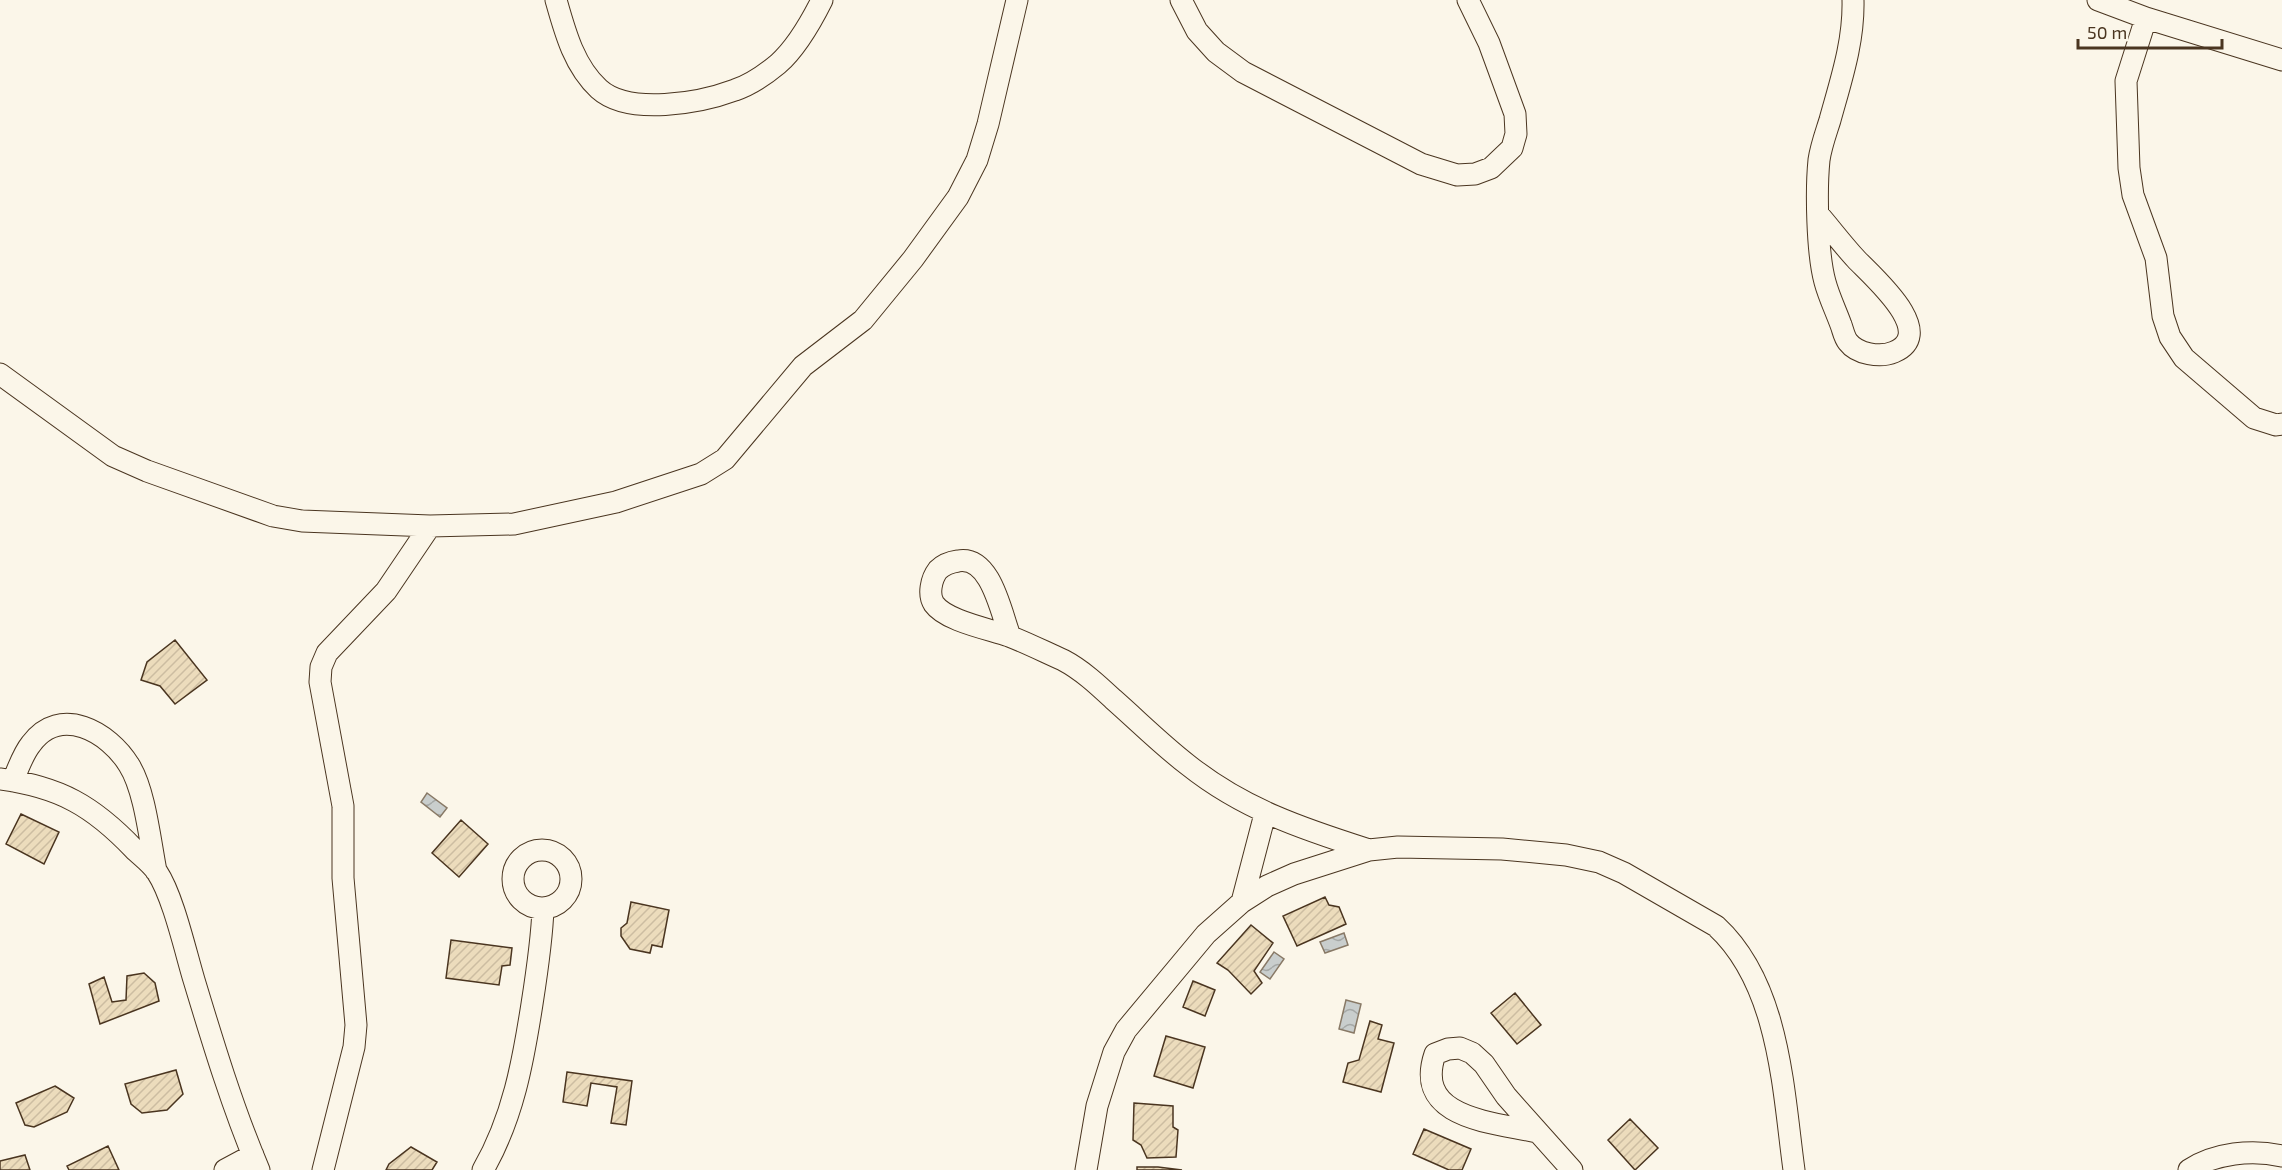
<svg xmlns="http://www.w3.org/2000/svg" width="2282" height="1170" font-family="'Exo 2',sans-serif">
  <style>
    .water { fill: url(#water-waves); stroke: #887966; stroke-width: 1.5 }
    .building { fill: url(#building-hatch); stroke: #4a3520; stroke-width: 1.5 }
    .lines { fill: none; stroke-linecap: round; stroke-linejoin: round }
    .minor-casing { stroke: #4a3520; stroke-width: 23 }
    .minor { stroke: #fbf6e9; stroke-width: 21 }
  </style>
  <defs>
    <pattern id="water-waves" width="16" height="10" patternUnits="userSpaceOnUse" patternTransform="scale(1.5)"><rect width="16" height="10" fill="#c9cecd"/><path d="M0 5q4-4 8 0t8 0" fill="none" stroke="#a5a8a6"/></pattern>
    <pattern id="building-hatch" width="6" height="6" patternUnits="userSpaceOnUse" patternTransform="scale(1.5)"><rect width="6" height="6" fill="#ecdcbc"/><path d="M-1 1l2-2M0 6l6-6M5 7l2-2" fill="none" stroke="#ccbda1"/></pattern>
  </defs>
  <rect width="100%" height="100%" fill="#fbf6e9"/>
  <!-- water -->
  <path class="water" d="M427 793 447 808 440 817 421 802Z
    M1344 933 1348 945 1325 953 1320 942Z
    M1274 952 1284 959 1270 979 1260 972Z
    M1346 1000 1361 1004 1354 1033 1339 1029Z"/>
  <!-- building -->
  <path class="building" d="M175 640 207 680 175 704 160 686 141 680 147 662Z
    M21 814 59 832 44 864 6 844Z
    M461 820 488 844 459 877 432 853Z
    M1325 897 1329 905 1339 907 1346 924 1297 946 1283 916Z
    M631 902 669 910 662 947 652 945 650 953 630 949 621 936V928L627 923Z
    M1251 925 1273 943 1254 971 1262 983 1251 994 1228 970 1217 963Z
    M451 940 512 948 510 965 502 966 499 985 446 978Z
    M144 973 155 983 159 1001 100 1024 89 984 104 977 112 1002 126 1000 127 976Z
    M1193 981 1215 990 1205 1016 1183 1007Z
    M1515 993 1541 1025 1517 1044 1491 1013Z
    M1370 1021 1382 1025 1378 1039 1394 1043 1381 1092 1343 1082 1348 1063 1359 1060Z
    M1166 1036 1205 1047 1193 1088 1154 1076Z
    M176 1070 183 1094 167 1110 142 1113 131 1104 125 1084Z
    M567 1072 632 1081 626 1125 611 1123 617 1087 591 1083 587 1106 563 1102Z
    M55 1086 74 1098 67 1112 34 1127 25 1125 16 1103Z
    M1134 1103 1173 1106V1127L1178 1130 1176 1157 1147 1158 1141 1145 1133 1140Z
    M1630 1119 1658 1148 1635 1170 1608 1140Z
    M1424 1129 1471 1149 1462 1170H1449L1413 1154Z
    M108 1146 119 1170H69L67 1166Z
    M411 1147 437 1162 432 1170H386L389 1164Z
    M25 1155 30 1170H0V1161Z
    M1137 1167H1158L1182 1170H1137Z"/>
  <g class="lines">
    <defs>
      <path id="minor" d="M556 0C565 32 574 66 599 89 629 116 700 103 735 90 750 85 766 74 778 64 795 49 812 20 822 0
        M1181 0 1197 31 1216 52 1243 72 1421 164 1457 175 1475 174 1491 168 1512 148 1516 134 1515 114 1489 43 1468 0
        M2098 0 2146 18 2282 60
        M2146 18 2126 81 2129 168 2133 195 2156 258 2163 316 2170 337 2184 358 2254 418 2276 425 2282 424
        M1818 214C1831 229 1843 245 1856 259 1872 276 1939 333 1894 352 1880 358 1857 354 1848 342 1844 337 1843 330 1841 325 1836 311 1829 297 1825 282 1817 253 1816 190 1819 160 1821 146 1826 133 1830 120 1841 80 1854 42 1853 0
        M0 374 113 456 147 471 273 516 302 521 430 526 514 524 616 502 701 474 725 459 803 366 863 320 913 259 958 197 977 160 988 124 1017 0
        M1010 636C1001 613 991 555 958 561 951 562 943 565 938 570 931 579 928 595 934 604 946 621 989 629 1009 636 1027 643 1045 652 1063 660 1082 670 1098 685 1113 699 1138 721 1162 745 1188 765 1243 809 1303 829 1369 850
        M0 779C60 787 93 806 134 849 141 856 151 863 157 872 173 896 185 950 194 980 213 1043 233 1109 259 1170
        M13 781C18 768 23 754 31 744 60 704 109 732 129 765 145 790 150 841 156 871
        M513 879a29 29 0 1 1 58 0a29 29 0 1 1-58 0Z
        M1242 902 1265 814
        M1537 1132C1493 1122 1413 1119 1435 1054L1448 1049 1460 1048 1472 1053 1484 1064 1506 1096 1572 1170
        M225 1170 253 1155
        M323 1170 354 1047 356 1025 343 878V806L320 682 321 667 327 653 386 591 430 526
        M483 1170C513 1118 523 1062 532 1004 537 972 542 940 543 908
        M1086 1170 1097 1106 1114 1052 1126 1030 1206 934 1242 902 1267 886 1294 874 1369 850 1398 847 1502 849 1566 855 1599 862 1624 873 1716 926C1780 985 1783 1090 1794 1170
        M2189 1170C2215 1153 2252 1149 2282 1156"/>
    </defs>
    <!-- minor casing -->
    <use href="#minor" class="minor-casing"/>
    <!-- minor -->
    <use href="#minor" class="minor"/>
  </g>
  <!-- scale -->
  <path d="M2078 39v9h144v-9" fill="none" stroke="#4a3520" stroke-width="3"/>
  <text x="2087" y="39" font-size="18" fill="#4a3520" stroke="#fbf6e9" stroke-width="4.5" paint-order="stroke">50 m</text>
</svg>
